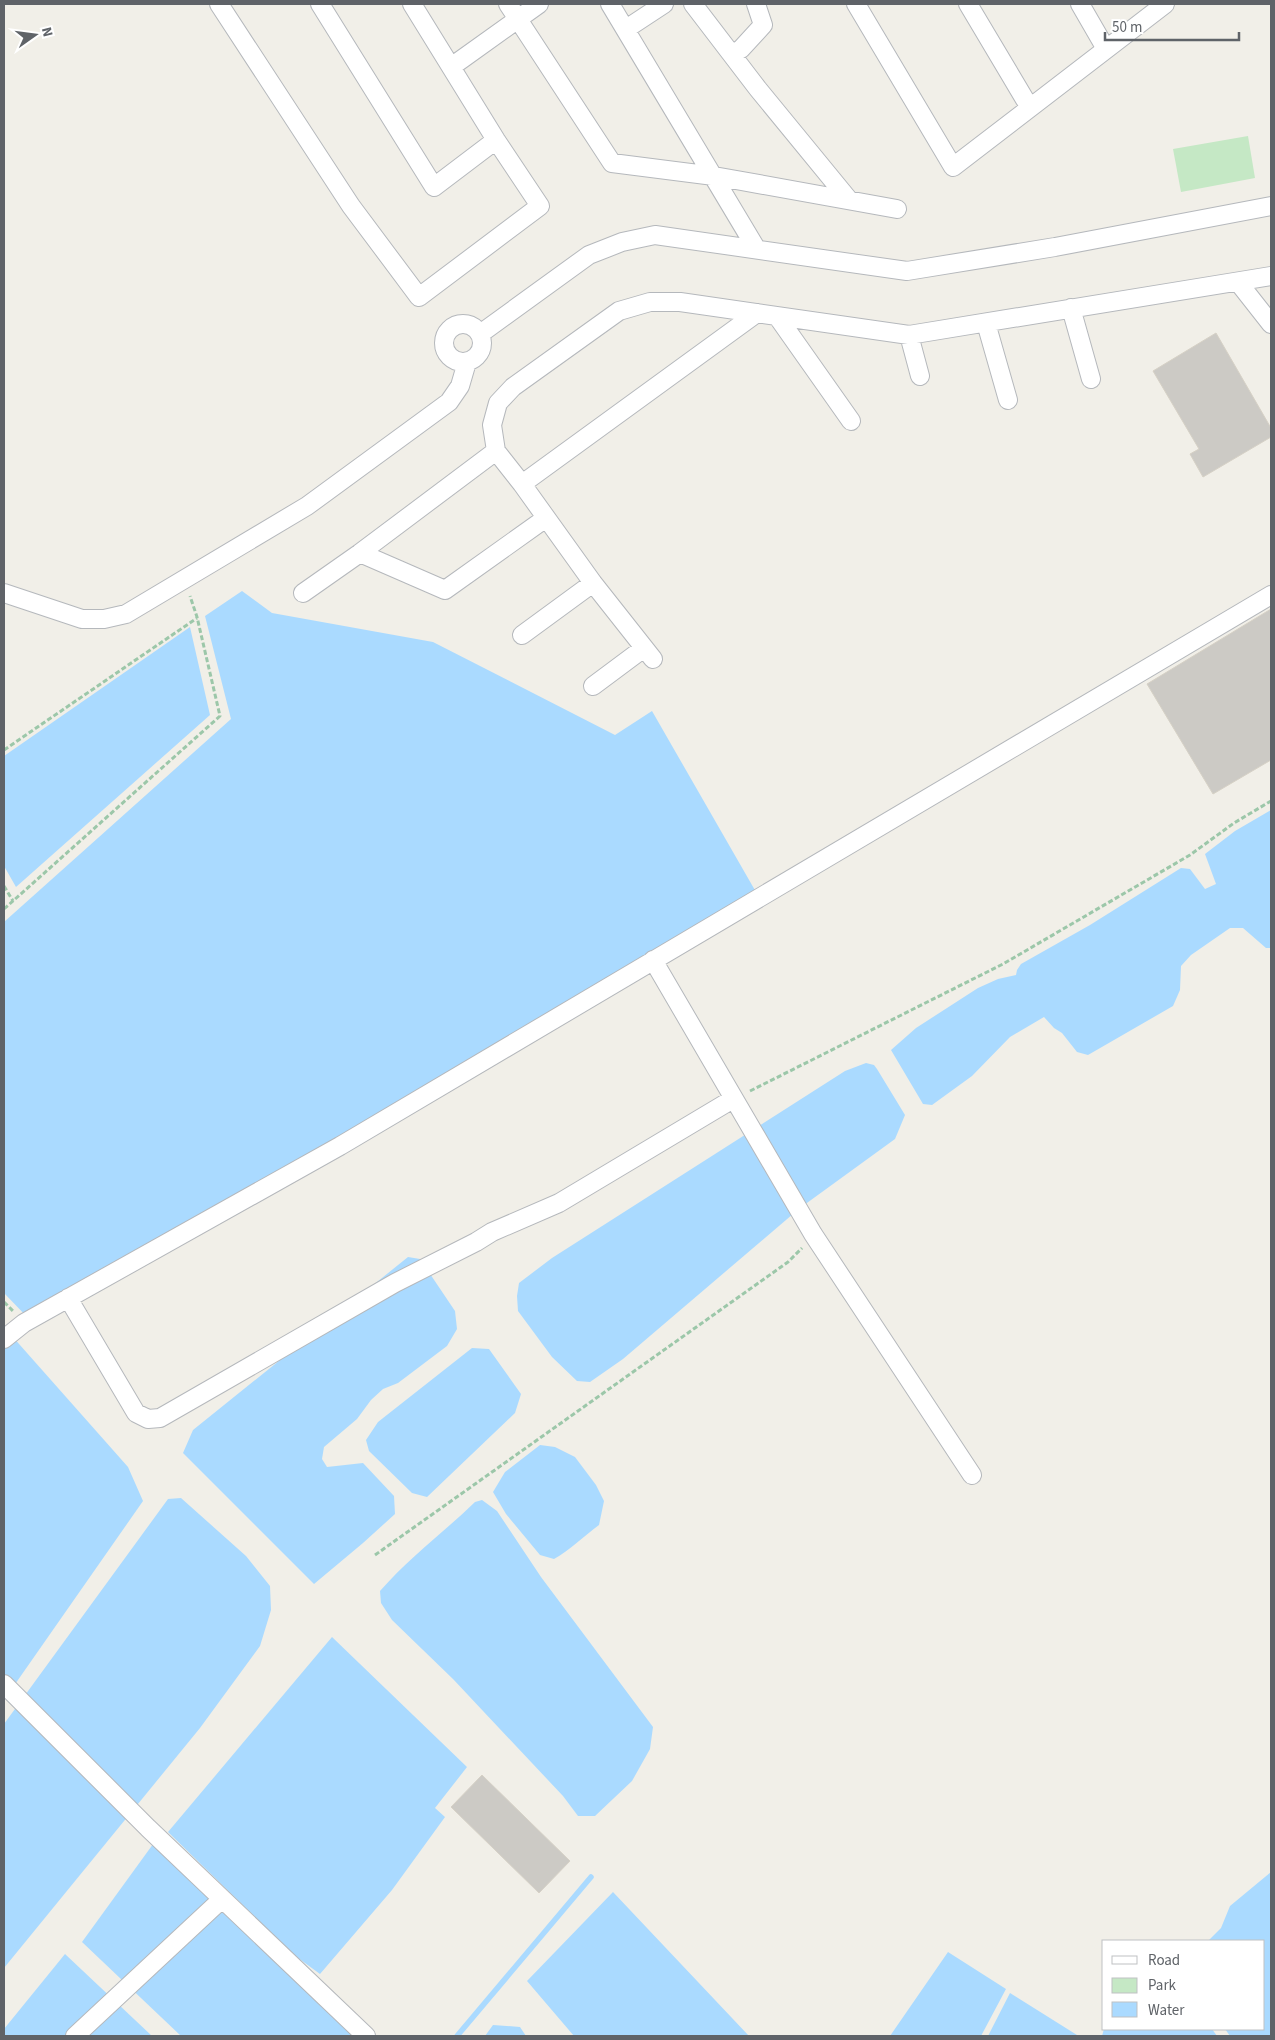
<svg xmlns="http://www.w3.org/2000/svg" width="1275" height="2040" font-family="'Source Sans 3',sans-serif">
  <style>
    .green { fill: #c5e8c5 }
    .water { fill: #aadaff }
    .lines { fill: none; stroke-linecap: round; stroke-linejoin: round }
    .stream { stroke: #aadaff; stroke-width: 5.5 }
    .building { fill: #cccac5; stroke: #d6d1c6 }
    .minor-casing { stroke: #b5b8bc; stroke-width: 20 }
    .path { stroke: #9cc7a9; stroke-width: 3; stroke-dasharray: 5 2.5; stroke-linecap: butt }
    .minor { stroke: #fff; stroke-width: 18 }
  </style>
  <rect width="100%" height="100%" fill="#f1efe8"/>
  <!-- green -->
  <path class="green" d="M1248 136 1255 178 1181 192 1173 149Z"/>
  <!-- water -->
  <path class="water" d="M242 591 272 613 433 642 615 735 652 711 756 892 29 1319 4 1293V922L231 719 205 616Z
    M190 627 210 715 16 887 4 866V756Z
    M1271 810V948H1266L1243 928H1230L1191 955 1181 966 1180 990 1173 1006 1088 1055 1077 1052 1062 1033 1054 1028 1044 1017 1010 1037 972 1076 932 1105 923 1104 891 1050 916 1028 978 988 998 979 1016 975 1017 970 1021 964 1090 925 1181 868 1190 869 1205 889 1216 884 1205 854 1235 831Z
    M866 1063 874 1065 877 1069 905 1115 895 1139 800 1208 623 1359 590 1382 577 1381 552 1357 518 1311 517 1296 519 1283 552 1258 845 1071Z
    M408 1257 420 1259 455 1311 457 1329 447 1346 398 1383 383 1389 371 1400 357 1419 324 1447 322 1459 327 1467 363 1463 394 1496 395 1514 363 1543 314 1584 183 1453 193 1430Z
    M4 1327 128 1467 143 1501 4 1700Z
    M472 1348 489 1349 521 1394 515 1413 427 1497 412 1493 369 1451 366 1440 378 1422Z
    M540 1445 555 1447 575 1457 596 1485 604 1501 599 1525C584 1536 570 1550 554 1559L540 1555 506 1514 493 1492 505 1472Z
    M181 1498 246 1556 270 1586 271 1610 260 1646 200 1728 4 1968V1724L168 1499Z
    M482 1500 497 1511 541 1577 653 1727 650 1749 632 1781 595 1816H578L563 1796 453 1679 392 1620 381 1603 380 1591C409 1558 444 1532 475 1502Z
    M332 1637 467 1767 435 1808 445 1817 392 1890 320 1974 294 1955 168 1832Z
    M156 1840 356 2036H181L82 1942Z
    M1271 1872V2036H1230L1225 2029H1264V1941H1208L1221 1928 1230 1906Z
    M613 1892 749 2036H574L527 1981Z
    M948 1952 1006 1989 981 2036H890Z
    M65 1954 152 2036H4V2029Z
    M1010 1993 1077 2035V2036H988Z
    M493 2025 520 2027 526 2036H485Z
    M1104 2029H1212L1217 2036H1102Z"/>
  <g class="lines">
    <!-- stream -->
    <path class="stream" d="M457 2036 591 1877"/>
  </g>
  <!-- building -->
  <path class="building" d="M1216 333 1271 428V437L1203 477 1190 454 1199 449 1153 371Z
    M1271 609V760L1213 794 1147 684Z
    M482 1775 570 1861 539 1893 451 1807Z"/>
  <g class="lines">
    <defs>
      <path id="minor" d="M219 4 351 206 419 297 540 206 496 140 412 4
        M320 4 434 187 496 140
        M508 4 612 163 714 176 897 209
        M610 4 756 248
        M693 4 758 89 849 200
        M856 4 953 167 1165 4
        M968 4 1030 108
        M1080 4 1106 49
        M626 29 664 4
        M732 54 741 49 763 25 756 4
        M451 67 539 4
        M1238 282 1271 324
        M1071 308 1091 379
        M777 316 851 421
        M986 323 1008 400
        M444 343a19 19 0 1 1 38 0a19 19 0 1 1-38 0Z
        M480 334 589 255 622 242 655 235 907 271 1055 247 1271 206
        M909 335 920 376
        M496 451 360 553 445 590 546 518
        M522 484 757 313
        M4 593 82 619H104L126 614 307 506 449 402 460 386 467 362
        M303 593 360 553
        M522 635 593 583
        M653 659 593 583 522 484 496 451 492 425 498 403 513 387 619 311 650 302H680L909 335 1271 276
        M593 686 644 648
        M653 960 813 1234 972 1475
        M68 1298 136 1413 148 1419 160 1418 395 1283 476 1242 492 1232 559 1203 733 1099
        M4 1339 24 1323 340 1146 1271 595
        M4 1684 148 1828 366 2036
        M75 2036 222 1899"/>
    </defs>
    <!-- minor casing -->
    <use href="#minor" class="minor-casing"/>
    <!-- path -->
    <path class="path" d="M4 750 197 618
      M4 886 13 901
      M4 909 220 716 197 617 190 596
      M750 1091 1003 964 1190 855 1234 823 1271 801
      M4 1302 13 1311
      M375 1555 788 1262 802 1248"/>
    <!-- minor -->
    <use href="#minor" class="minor"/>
  </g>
  <!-- border -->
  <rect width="1275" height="2040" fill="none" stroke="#5f6368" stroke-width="10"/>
  <!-- legend -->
  <rect x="1102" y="1940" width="162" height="90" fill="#ffffff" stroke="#bfc1c3"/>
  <rect x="1112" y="1956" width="25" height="8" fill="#ffffff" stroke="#bfc1c3"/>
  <text x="1148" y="1965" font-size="15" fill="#5f6368">Road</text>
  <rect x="1112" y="1978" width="25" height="15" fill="#c5e8c5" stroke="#bfc1c3"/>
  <text x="1148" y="1990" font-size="15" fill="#5f6368">Park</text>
  <rect x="1112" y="2002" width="25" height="15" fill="#aadaff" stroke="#bfc1c3"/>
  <text x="1148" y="2015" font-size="15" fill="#5f6368">Water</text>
  <!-- north arrow -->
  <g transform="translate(35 35) rotate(76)" stroke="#ffffff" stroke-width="4" paint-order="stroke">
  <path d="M0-4L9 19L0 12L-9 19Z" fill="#5f6368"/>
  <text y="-8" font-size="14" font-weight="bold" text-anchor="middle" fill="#5f6368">N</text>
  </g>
  <!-- scale -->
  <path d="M1105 32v8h134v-8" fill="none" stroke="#5f6368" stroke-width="2.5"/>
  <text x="1112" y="32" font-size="15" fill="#5f6368" stroke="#ffffff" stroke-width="4" paint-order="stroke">50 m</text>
</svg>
